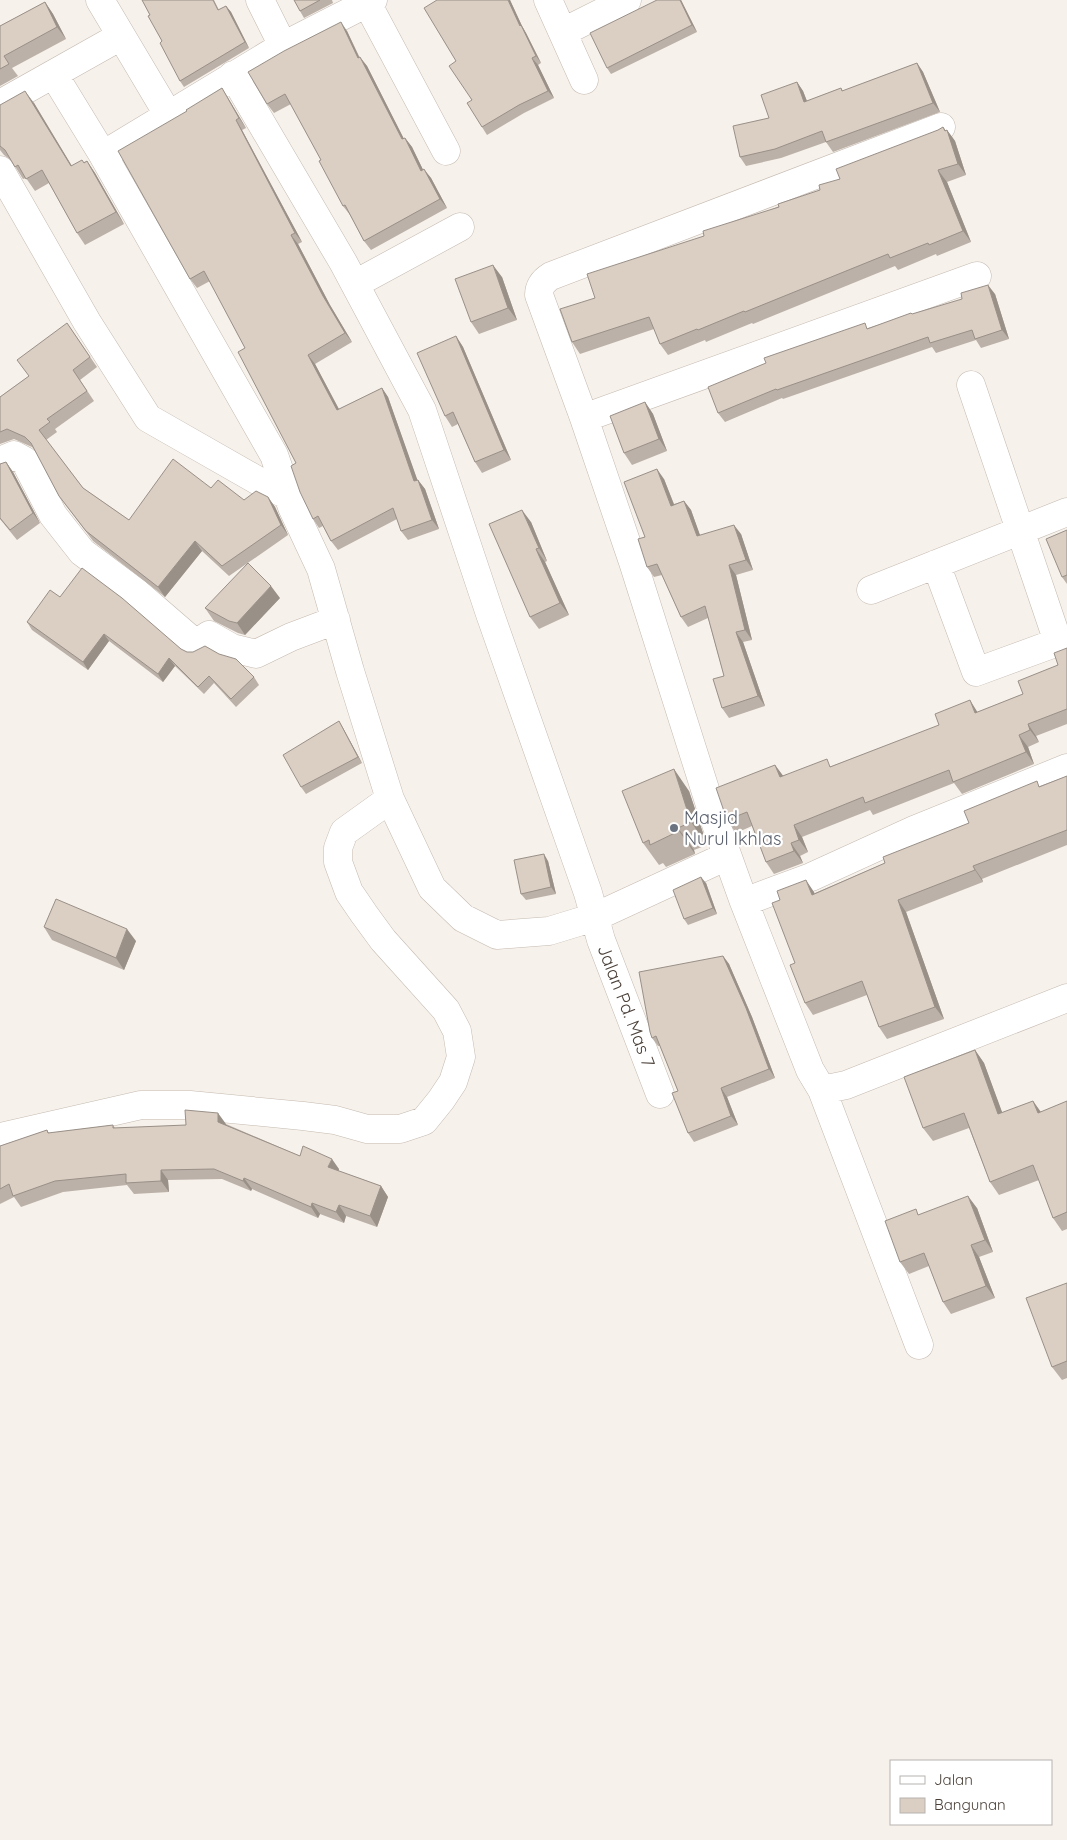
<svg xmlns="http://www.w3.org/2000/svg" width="1067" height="1840" font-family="Quicksand,sans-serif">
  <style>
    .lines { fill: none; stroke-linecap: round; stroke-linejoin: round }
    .street-casing { stroke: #c5bab0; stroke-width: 29 }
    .street { stroke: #fff; stroke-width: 28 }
    .wall { fill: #bcb1a8 }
    .shaded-wall { fill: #999088 }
    .building { fill: #dbcec3; stroke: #999088 }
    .worship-dot { fill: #6b7280; stroke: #fff; stroke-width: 2 }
    .labels { text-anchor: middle; stroke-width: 4.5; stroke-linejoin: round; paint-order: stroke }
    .worship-label { font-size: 18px; fill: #5b616d; stroke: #fff; text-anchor: start }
    .street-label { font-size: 18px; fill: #4b4139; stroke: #fff }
  </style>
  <rect width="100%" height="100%" fill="#f6f1eb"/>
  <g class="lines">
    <defs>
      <path id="street" d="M100 0 169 116
        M260 0 283 46
        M548 0 584 80
        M367 3 446 151
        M563 32 627 0
        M54 75 103 155 274 455 292 507 321 569 350 671 390 799 432 888 463 918 497 935 549 931 595 917 727 856
        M233 75 343 262 422 410 490 614 588 893 601 940 660 1094
        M0 104 121 36
        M941 127 551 276C543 281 539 286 539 295L584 418 633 562 716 824 744 902 810 1070 822 1090 846 1085 1067 998
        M103 155 283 46 373 0
        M0 170 87 322 148 418 269 487 288 495
        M355 284 460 227
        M584 418 977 276
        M0 461 14 455 25 461 53 515 82 552 137 593 196 644 209 635 232 648 256 654 291 637 336 620
        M936 564 976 672 1058 642 971 385
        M871 590 1067 512
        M744 902 811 877 914 830 1067 768
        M822 1090 919 1345
        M0 1137 141 1105H190L303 1116 335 1120 367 1129H400L424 1121 441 1100 453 1082 461 1057 457 1031 446 1010 383 940 364 914 349 892 338 862V848L344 832 390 799"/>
    </defs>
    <!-- street casing -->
    <use href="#street" class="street-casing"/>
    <!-- street -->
    <use href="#street" class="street"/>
  </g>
  <!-- wall -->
  <path class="wall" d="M142 0H214L219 10 226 6 231 12 249 48 184 87 180 81 150 15Z
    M294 0H332L333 3 304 18 300 11Z
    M510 0 522 26 526 33 541 63 538 65 554 98 524 113 487 135 482 127 456 61Z
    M681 0 697 32 611 74 607 68Z
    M45 2 53 14 66 39 12 68 18 76 0 86V26Z
    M347 31 360 58 367 66 404 139 405 138 412 147 423 170 431 178 447 208 371 250 364 241 350 215 343 206 321 160 291 104 274 113 267 104Z
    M917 63 923 72 940 112 833 152 826 142 781 158 746 166 740 157 797 82 803 91 807 101 841 88 843 91Z
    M222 88 246 128 242 130 302 242 298 244 330 305 352 342 315 364 339 409 382 388 388 397 417 480H418L425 489 439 529 408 540 401 531 397 519 338 550 331 541 323 526 319 528 313 519 296 463 245 348 210 281 197 288 190 279 187 111Z
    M34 103 72 166 87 161 95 173 124 224 85 245 77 233 49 183 35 191 26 178 23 179 11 160 4 155 0 150V105Z
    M943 127 945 130H947L955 141 966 175 947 182 971 242 937 256 936 254 898 270 895 266 753 324 752 323 706 342 705 340 668 355 660 344 654 329 580 354 572 342 595 298 704 236 820 190 840 179 938 130Z
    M502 277 517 320 479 334 471 322Z
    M995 294 1009 339 981 348 976 340 936 353 932 347 783 399 782 398 725 422 718 413 868 328 912 314Z
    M67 323 97 367 80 380 94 401 55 429 57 432 46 440 83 488 129 520 211 488 244 500 268 497 275 507 288 535 229 576 202 551 165 597 93 541 59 496 35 450 32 447 14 439 0 444V397L29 376Z
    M456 336 463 347 511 460 482 473 475 462 458 424 452 427 445 416Z
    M645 402 653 414 667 451 632 465 624 453Z
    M6 462 13 472 40 523 17 540 0 519V464Z
    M664 479 674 504 684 501 691 510 700 536 741 534 753 570 736 575 752 640 743 642 765 706 729 718 722 708 724 676 708 618 688 627 681 617 662 575 654 577 647 567 645 537Z
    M531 522 547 561 545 562 569 615 539 629 530 617Z
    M1067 530V584L1062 577Z
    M60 597 187 652 254 677 259 685 236 707 214 683 204 694 175 666 163 682 109 641 88 670 32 630 27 622Z
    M280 598 245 635 238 633 214 621 205 608Z
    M1067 648V724L1036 736 1039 742 1028 747 1034 764 962 794 954 783 873 815 870 810 802 837 808 852 800 856 803 863 774 874 766 862 752 826 736 833 727 820 775 765 783 776 832 766 978 712 1023 694 1058 665Z
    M339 721 343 728 362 763 306 794 301 787Z
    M1067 776V845L982 879 983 882 906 912 944 1019 887 1039 879 1027 867 995 813 1015 805 1003 795 963 815 893 885 863 969 823 1040 786Z
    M689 791 707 845 694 850 695 854 666 867 663 863 659 865 643 843Z
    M548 861 556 894 526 900 521 894Z
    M706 883 717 914 688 925 684 919Z
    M44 927 136 941 124 970 52 940Z
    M723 956 729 964 752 1017 775 1078 727 1097 738 1125 694 1142 688 1133 678 1091 660 1046H658L652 1038Z
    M975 1050 984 1063 1002 1113 1033 1101 1041 1112 1067 1101V1229L1062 1231 1053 1218 1039 1180 999 1195 990 1182 969 1128 933 1141 923 1128Z
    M226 1124 300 1156 339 1169V1171L381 1186 388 1197 377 1227 346 1216 344 1223 320 1214 318 1218 252 1189 251 1191 222 1179 168 1180 169 1192 134 1194 127 1185 63 1192 21 1207 14 1197 0 1204V1146L47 1130 49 1133 113 1125 115 1128Z
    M977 1208 993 1252 979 1257 995 1298 951 1314 943 1302 929 1266 909 1274 900 1262 920 1215Z
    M1067 1283V1378L1062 1380 1052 1367Z"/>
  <!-- shaded-wall -->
  <path class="shaded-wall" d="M508 0H510L522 26 526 33 541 63 536 56 520 26Z
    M680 0H681L697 32 692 25Z
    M45 2 53 14 66 39 57 27Z
    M226 6 231 12 249 48 245 42Z
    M341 22 347 31 364 68 358 58Z
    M360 57 367 66 409 149 402 139Z
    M532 58 538 65 554 98 548 91Z
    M917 63 923 72 940 112 933 103Z
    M797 82 803 91 811 112 804 102Z
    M222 88 246 128 239 118Z
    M25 91 34 103 79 178 71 166Z
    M236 120 242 130 302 242 295 233Z
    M943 127 949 135 947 130 955 141 966 175 958 164Z
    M405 138 412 147 428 180 421 171Z
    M87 161 95 173 124 224 116 212Z
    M424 169 431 178 447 208 440 199Z
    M938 170 947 182 971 242 963 231Z
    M291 235 298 244 330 305 352 342 345 333 323 296Z
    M493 265 502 277 517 320 508 308Z
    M988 285 995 294 1009 339 1002 330Z
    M456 336 463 347 511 460 504 450Z
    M308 355 315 364 344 419 337 410Z
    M382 388 388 397 421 490 414 481Z
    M645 402 653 414 667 451 659 439Z
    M6 462 13 472 40 523 33 513Z
    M657 469 664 479 678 515 671 506Z
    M418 480 425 489 439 529 432 520Z
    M268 497 275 507 288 535 281 525Z
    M684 501 691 510 704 546 697 536Z
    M522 510 531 522 547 561 539 548Z
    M734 525 741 534 753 570 746 560Z
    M195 541 202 551 165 597 158 587Z
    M536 549 545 562 569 615 560 603Z
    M729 565 736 575 752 640 745 630Z
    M271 586 280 598 245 635 237 623Z
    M736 632 743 642 765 706 758 696Z
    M104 634 109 641 88 670 83 662Z
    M169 658 175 666 163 682 158 674Z
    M970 700 978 713H975Z
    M339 721 343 728 362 763 358 757Z
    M1028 724 1036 736 1039 742 1030 730Z
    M1019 735 1028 747 1034 764 1026 752Z
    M775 765 784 777H780Z
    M674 769 689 791 707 845 691 822Z
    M794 825 802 837 808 852 799 840Z
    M678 828 694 850 695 854 679 831Z
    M791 843 800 856 803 863 794 851Z
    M544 854 548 861 556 894 551 887Z
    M973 866 982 879 983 882 975 870Z
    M701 877 706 883 717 914 713 908Z
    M806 880 814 892 820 907 812 895Z
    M898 900 906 912 944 1019 935 1007Z
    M127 929 136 941 124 970 116 958Z
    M723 956 729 964 752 1017 775 1078 769 1069Z
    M975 1050 984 1063 1008 1128 998 1114Z
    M721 1088 727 1097 738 1125 731 1116Z
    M1033 1101 1042 1114 1038 1113Z
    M218 1113 226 1124V1133L218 1122Z
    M332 1159 339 1169 336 1178 328 1167Z
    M161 1170 168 1180 169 1192 161 1181Z
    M244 1178 252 1189 251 1191 243 1181Z
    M381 1186 388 1197 377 1227 370 1216Z
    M968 1196 977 1208 993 1252 985 1240Z
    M312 1203 320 1214 318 1218 311 1207Z
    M339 1205 346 1216 344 1223 336 1212Z
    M971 1245 979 1257 995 1298 986 1286Z"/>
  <!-- building -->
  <path class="building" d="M142 0H213L218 10 226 6 245 42 180 81 160 43 162 41 148 16 150 15Z
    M294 0H320L300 11Z
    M437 0H508L520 26 521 25 536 56 532 58 548 91 519 105 482 127 467 103 472 100 449 66 456 61 424 8Z
    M657 0H680L692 25 607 68 590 33Z
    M45 2 57 27 4 56 9 64 0 69V26Z
    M341 22 358 58 360 57 402 139 405 138 421 171 424 169 440 199 364 241 345 205 343 206 319 161 321 160 285 94 267 104 248 72 284 51Z
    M917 63 933 103 826 142 822 131 775 149 740 157 733 126 769 118 761 95 797 82 804 102 841 88 842 91Z
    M222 88 239 118 236 120 295 233 291 235 323 296 345 333 308 355 337 410 382 388 414 481 418 480 432 520 401 531 393 508 331 541 318 516 313 519 300 492 291 466 296 463 238 352 245 348 204 271 190 279 118 151 187 111 186 110Z
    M25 91 71 166 82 160 84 163 87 161 116 212 77 233 42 170 26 179 18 165 15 167 5 150 0 146V105Z
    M943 127 945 131 947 130 958 164 938 170 963 231 929 245 928 243 890 258 888 254 745 312 744 311 698 330 697 329 660 344 649 317 572 342 560 309 595 298 587 274 704 236 703 231 779 207 778 204 820 190 819 185 840 179 836 169 938 130Z
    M493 265 508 308 471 322 455 279Z
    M988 285 1002 330 975 339 972 330 930 343 928 337 777 390 776 389 718 413 708 387 766 363 764 358 865 323 867 329 911 313 912 314 962 299 961 293Z
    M67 323 90 357 73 370 87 391 47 419 50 422 39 430 83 488 129 520 173 459 211 488 218 480 244 500 256 491 268 497 281 525 222 566 195 541 158 587 86 531 59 496 31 443 25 437 7 429 0 432V397L29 376 17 360Z
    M456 336 504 450 475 462 453 412 445 416 417 353Z
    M645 402 659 439 624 453 610 416Z
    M6 462 33 513 10 530 0 518V464Z
    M657 469 671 506 684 501 697 536 734 525 746 560 729 565 745 630 736 632 758 696 722 708 713 679 724 676 705 606 681 617 657 564 647 567 638 539 645 537 624 482Z
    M522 510 539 548 536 549 560 603 530 617 489 524Z
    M1067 530V575L1062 577 1046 539Z
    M248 563 271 586 237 623 229 621 205 608Z
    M82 568 122 598 181 649 187 652H193L205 646 219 654 236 659 254 677 231 699 209 676 198 687 169 658 158 674 104 634 83 662 27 622 50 590 60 597Z
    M1067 648V709L1028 724 1030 730 1019 735 1026 752 953 782 949 770 865 803 863 797 794 825 799 840 791 843 794 851 766 862 747 812 727 820 716 788 775 765 780 777 827 759 830 767 939 725 935 714 970 700 975 713 1023 694 1018 681 1058 665 1054 653Z
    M339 721 358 757 301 787 283 755Z
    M674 769 691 822 678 828 679 831 650 845 649 840 643 843 622 791Z
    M1067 776V830L973 866 975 870 898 900 935 1007 879 1027 862 981 805 1003 790 965 795 963 772 903 780 900 777 891 806 880 812 895 885 863 883 857 969 823 964 811 1037 781 1039 787Z
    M544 854 551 887 521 894 514 860Z
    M701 877 713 908 684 919 673 890Z
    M56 899 127 929 116 958 44 927Z
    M723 956 746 1008 769 1069 721 1088 731 1116 688 1133 672 1093 678 1091 656 1036 652 1038 650 1032 639 972Z
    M975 1050 998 1114 1033 1101 1038 1113 1067 1101V1212L1053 1218 1033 1165 990 1182 964 1113 923 1128 904 1077Z
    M185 1110 218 1113V1122L300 1156 303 1146 332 1159 328 1167 381 1186 370 1216 339 1205 336 1212 312 1203 311 1207 244 1178 243 1181 214 1169 161 1170V1181L126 1183V1174L55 1181 13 1196 9 1184 0 1189V1146L47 1130 48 1133 113 1125V1128L186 1125Z
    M968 1196 985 1240 971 1245 986 1286 943 1302 924 1253 900 1262 885 1221 916 1209 918 1215Z
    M1067 1283V1361L1052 1367 1026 1298Z"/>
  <!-- markers -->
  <circle class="worship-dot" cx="674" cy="828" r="5"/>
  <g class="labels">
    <!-- worship labels -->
    <g class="worship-label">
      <text x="684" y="824">Masjid<tspan x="684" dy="21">Nurul Ikhlas</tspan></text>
    </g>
    <!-- street labels -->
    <g class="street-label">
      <text transform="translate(626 1006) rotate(69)" y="6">Jalan Pd. Mas 7</text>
    </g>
  </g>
  <!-- legend -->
  <rect x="890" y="1760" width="162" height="65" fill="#ffffff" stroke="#b7b3b0"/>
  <rect x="900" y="1776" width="25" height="8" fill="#ffffff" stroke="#b7b3b0"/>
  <text x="934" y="1785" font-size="15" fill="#4b4139">Jalan</text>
  <rect x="900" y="1798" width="25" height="15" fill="#dbcec3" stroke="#b7b3b0"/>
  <text x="934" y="1810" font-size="15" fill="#4b4139">Bangunan</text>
</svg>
